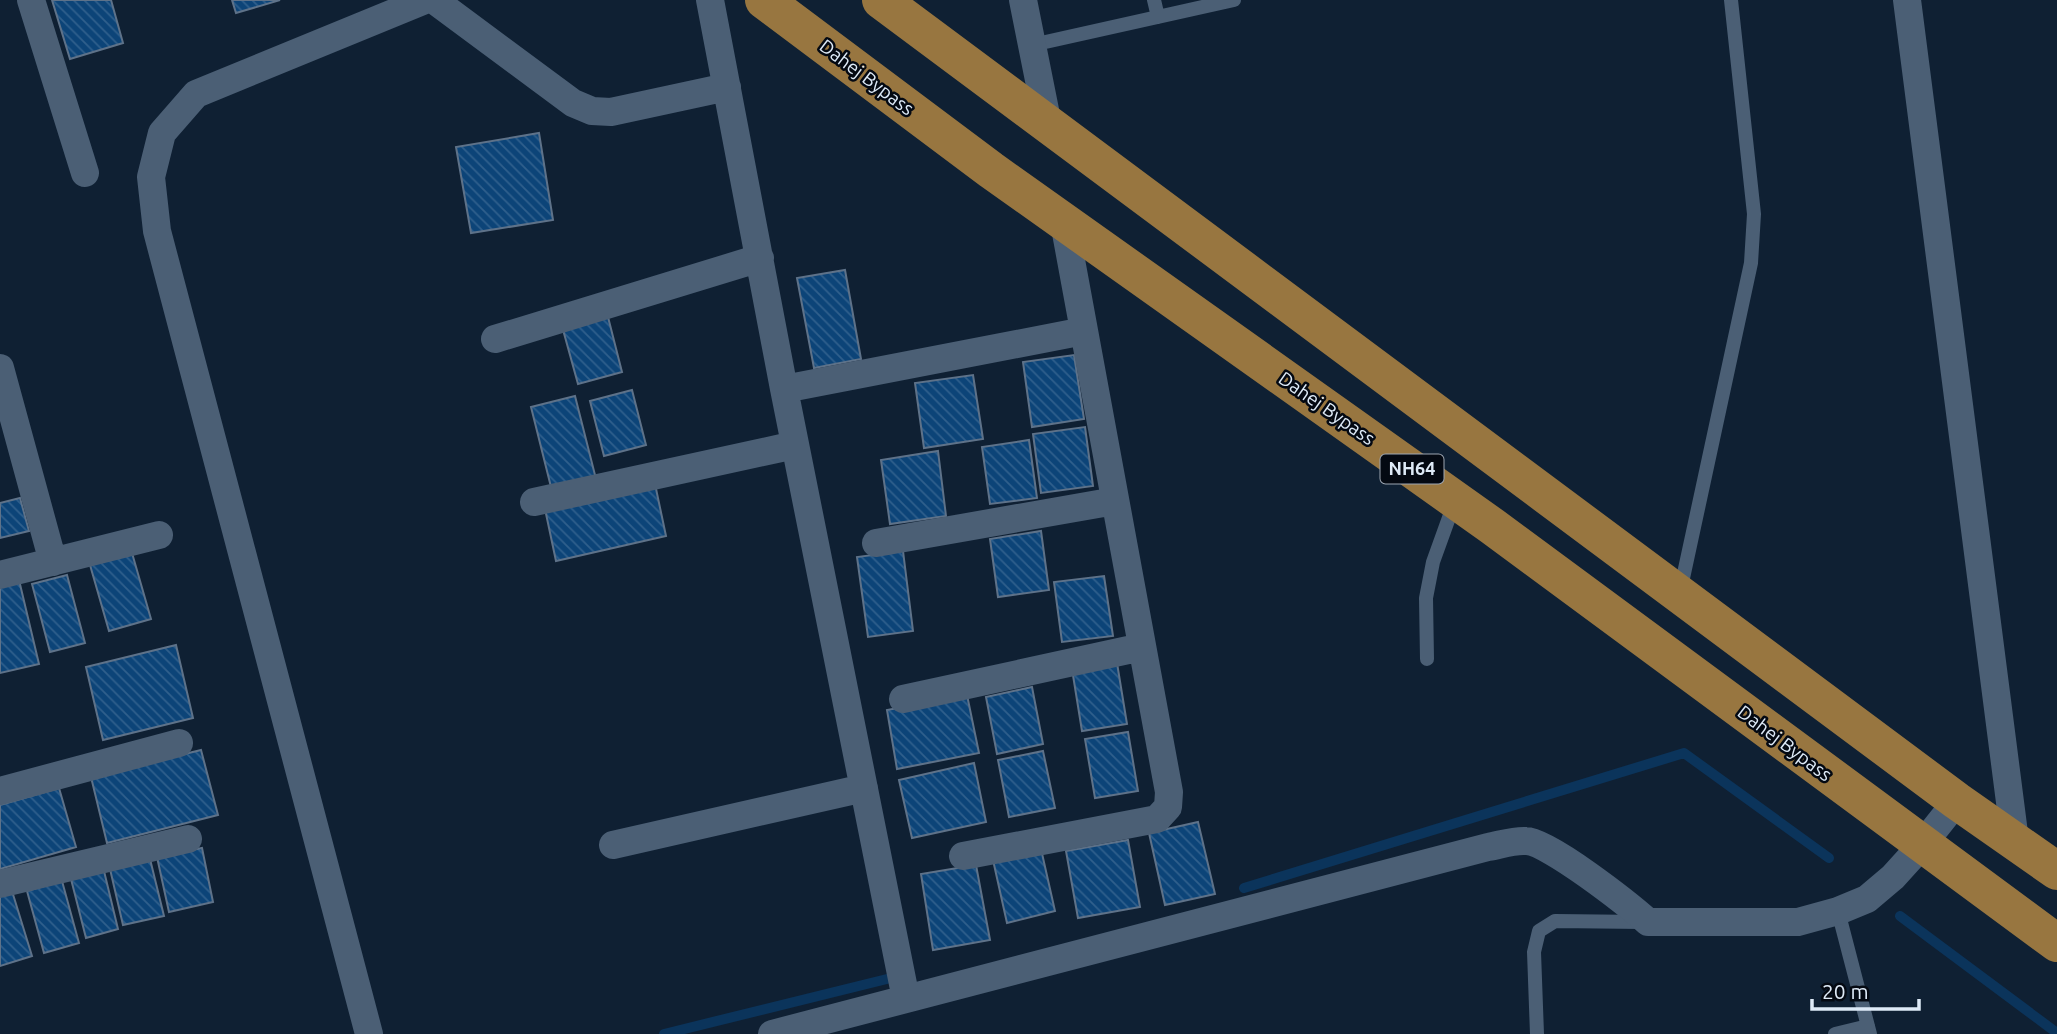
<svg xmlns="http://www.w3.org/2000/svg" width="2057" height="1034" font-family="Ubuntu,sans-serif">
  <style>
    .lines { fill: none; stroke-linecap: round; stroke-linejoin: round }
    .stream { stroke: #0b345b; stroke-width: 10 }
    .building { fill: url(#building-back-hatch); stroke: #5e7289; stroke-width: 2 }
    .service { stroke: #4b5f75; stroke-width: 14 }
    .minor { stroke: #4b5f75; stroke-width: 28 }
    .trunk { stroke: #987640; stroke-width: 38 }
    .labels { text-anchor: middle; stroke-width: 5; stroke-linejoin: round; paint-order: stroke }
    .shield { fill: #040912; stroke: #9da6b2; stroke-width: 2 }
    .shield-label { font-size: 18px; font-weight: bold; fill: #deeaf7 }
    .street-label { font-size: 19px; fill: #deeaf7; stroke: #040912 }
  </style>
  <defs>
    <pattern id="building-back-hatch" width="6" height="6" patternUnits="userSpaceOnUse" patternTransform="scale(1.75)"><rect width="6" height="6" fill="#0c4478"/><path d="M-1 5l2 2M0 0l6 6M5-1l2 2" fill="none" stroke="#2f5f8c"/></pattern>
  </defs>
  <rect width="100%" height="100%" fill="#0f2033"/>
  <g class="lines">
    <!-- stream -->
    <path class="stream" d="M1244 888 1684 753 1829 858
      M1900 916 2057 1033
      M664 1034 887 979"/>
  </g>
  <!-- building -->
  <path class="building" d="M52 0H111L123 43 70 59Z
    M232 0H280L236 13Z
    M539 133 553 220 471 233 456 147Z
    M845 270 861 359 814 368 797 278Z
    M608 317 622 372 578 384 562 326Z
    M1074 355 1084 419 1032 427 1023 362Z
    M973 375 983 439 924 448 915 383Z
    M632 390 646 445 604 456 590 401Z
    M575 396 596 479 552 491 531 407Z
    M1085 427 1093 486 1041 493 1033 434Z
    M1029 440 1037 498 990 504 982 447Z
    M938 451 946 516 890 524 881 460Z
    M655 484 666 536 556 561 545 509Z
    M20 498 29 531 0 538V503Z
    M1041 531 1049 590 998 597 990 539Z
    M903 551 913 631 868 637 857 557Z
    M132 553 151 619 109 631 90 565Z
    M67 575 85 643 50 652 32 584Z
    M1104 576 1113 636 1062 642 1054 582Z
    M19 580 39 664 0 673V584Z
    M176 645 193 718 103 740 86 667Z
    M1117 663 1127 724 1082 731 1072 669Z
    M1032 687 1043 744 997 754 986 697Z
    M967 695 979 753 897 769 887 710Z
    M1128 732 1138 791 1095 798 1085 739Z
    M201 750 218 815 107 843 91 777Z
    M1043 751 1055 808 1009 817 998 760Z
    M974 763 986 822 912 838 899 780Z
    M59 788 76 847 0 869V805Z
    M1198 822 1215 894 1165 905 1149 833Z
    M1128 840 1140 907 1078 918 1066 851Z
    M202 848 213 902 169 912 157 857Z
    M1041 849 1055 911 1007 923 993 860Z
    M150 859 164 916 123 925 110 869Z
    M976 865 990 940 933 950 921 874Z
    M104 871 118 929 86 938 71 879Z
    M62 881 79 943 44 953 27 891Z
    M12 891 32 956 0 966V895Z"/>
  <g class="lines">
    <!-- service -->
    <path class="service" d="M1154 0 1158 17
      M1032 45 1234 0
      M1680 592 1751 263 1754 214 1731 0
      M1427 659 1426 598 1433 562 1455 501
      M1838 911 1870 1034
      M1537 1034 1534 952 1539 931 1555 921 1643 922
      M1835 1034 1868 1026"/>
    <!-- minor -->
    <path class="minor" d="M31 0 85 173
      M434 0 573 103 592 111 611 112 727 87
      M710 0 784 389 906 999
      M1023 0 1048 125
      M1907 0 2015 841
      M495 339 760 258
      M0 368 53 562
      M784 389 1084 331
      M534 502 795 445
      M876 543 1115 501
      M0 575 159 535
      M903 699 1142 647
      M0 791 179 743
      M613 845 864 788
      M963 856 1157 819 1168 807 1169 792 1064 222
      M0 884 188 839
      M369 1034 157 231 151 177 162 133 196 94 425 0
      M772 1034 1488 847C1500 845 1514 840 1526 841 1548 841 1629 905 1648 922H1798L1838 911 1867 899 1893 877 1922 845 1957 801"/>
    <!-- trunk -->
    <path class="trunk" d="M764 0 991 170 1492 526 2057 943
      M881 0 1957 801 2057 871"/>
  </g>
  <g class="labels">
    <!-- shield labels -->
    <rect class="shield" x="1380.5" y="454.5" width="63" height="29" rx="5"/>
    <g class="shield-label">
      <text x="1412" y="475">NH64</text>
    </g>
    <!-- street labels -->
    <g class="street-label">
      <text transform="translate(867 77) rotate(37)" y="7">Dahej Bypass</text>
      <text transform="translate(1327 408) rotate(35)" y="7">Dahej Bypass</text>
      <text transform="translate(1785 743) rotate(37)" y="7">Dahej Bypass</text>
    </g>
  </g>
  <!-- scale -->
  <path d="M1812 999v10h107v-10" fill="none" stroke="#deeaf7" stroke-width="3.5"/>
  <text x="1822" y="999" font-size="21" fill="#deeaf7" stroke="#040912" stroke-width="5" paint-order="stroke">20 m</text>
</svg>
